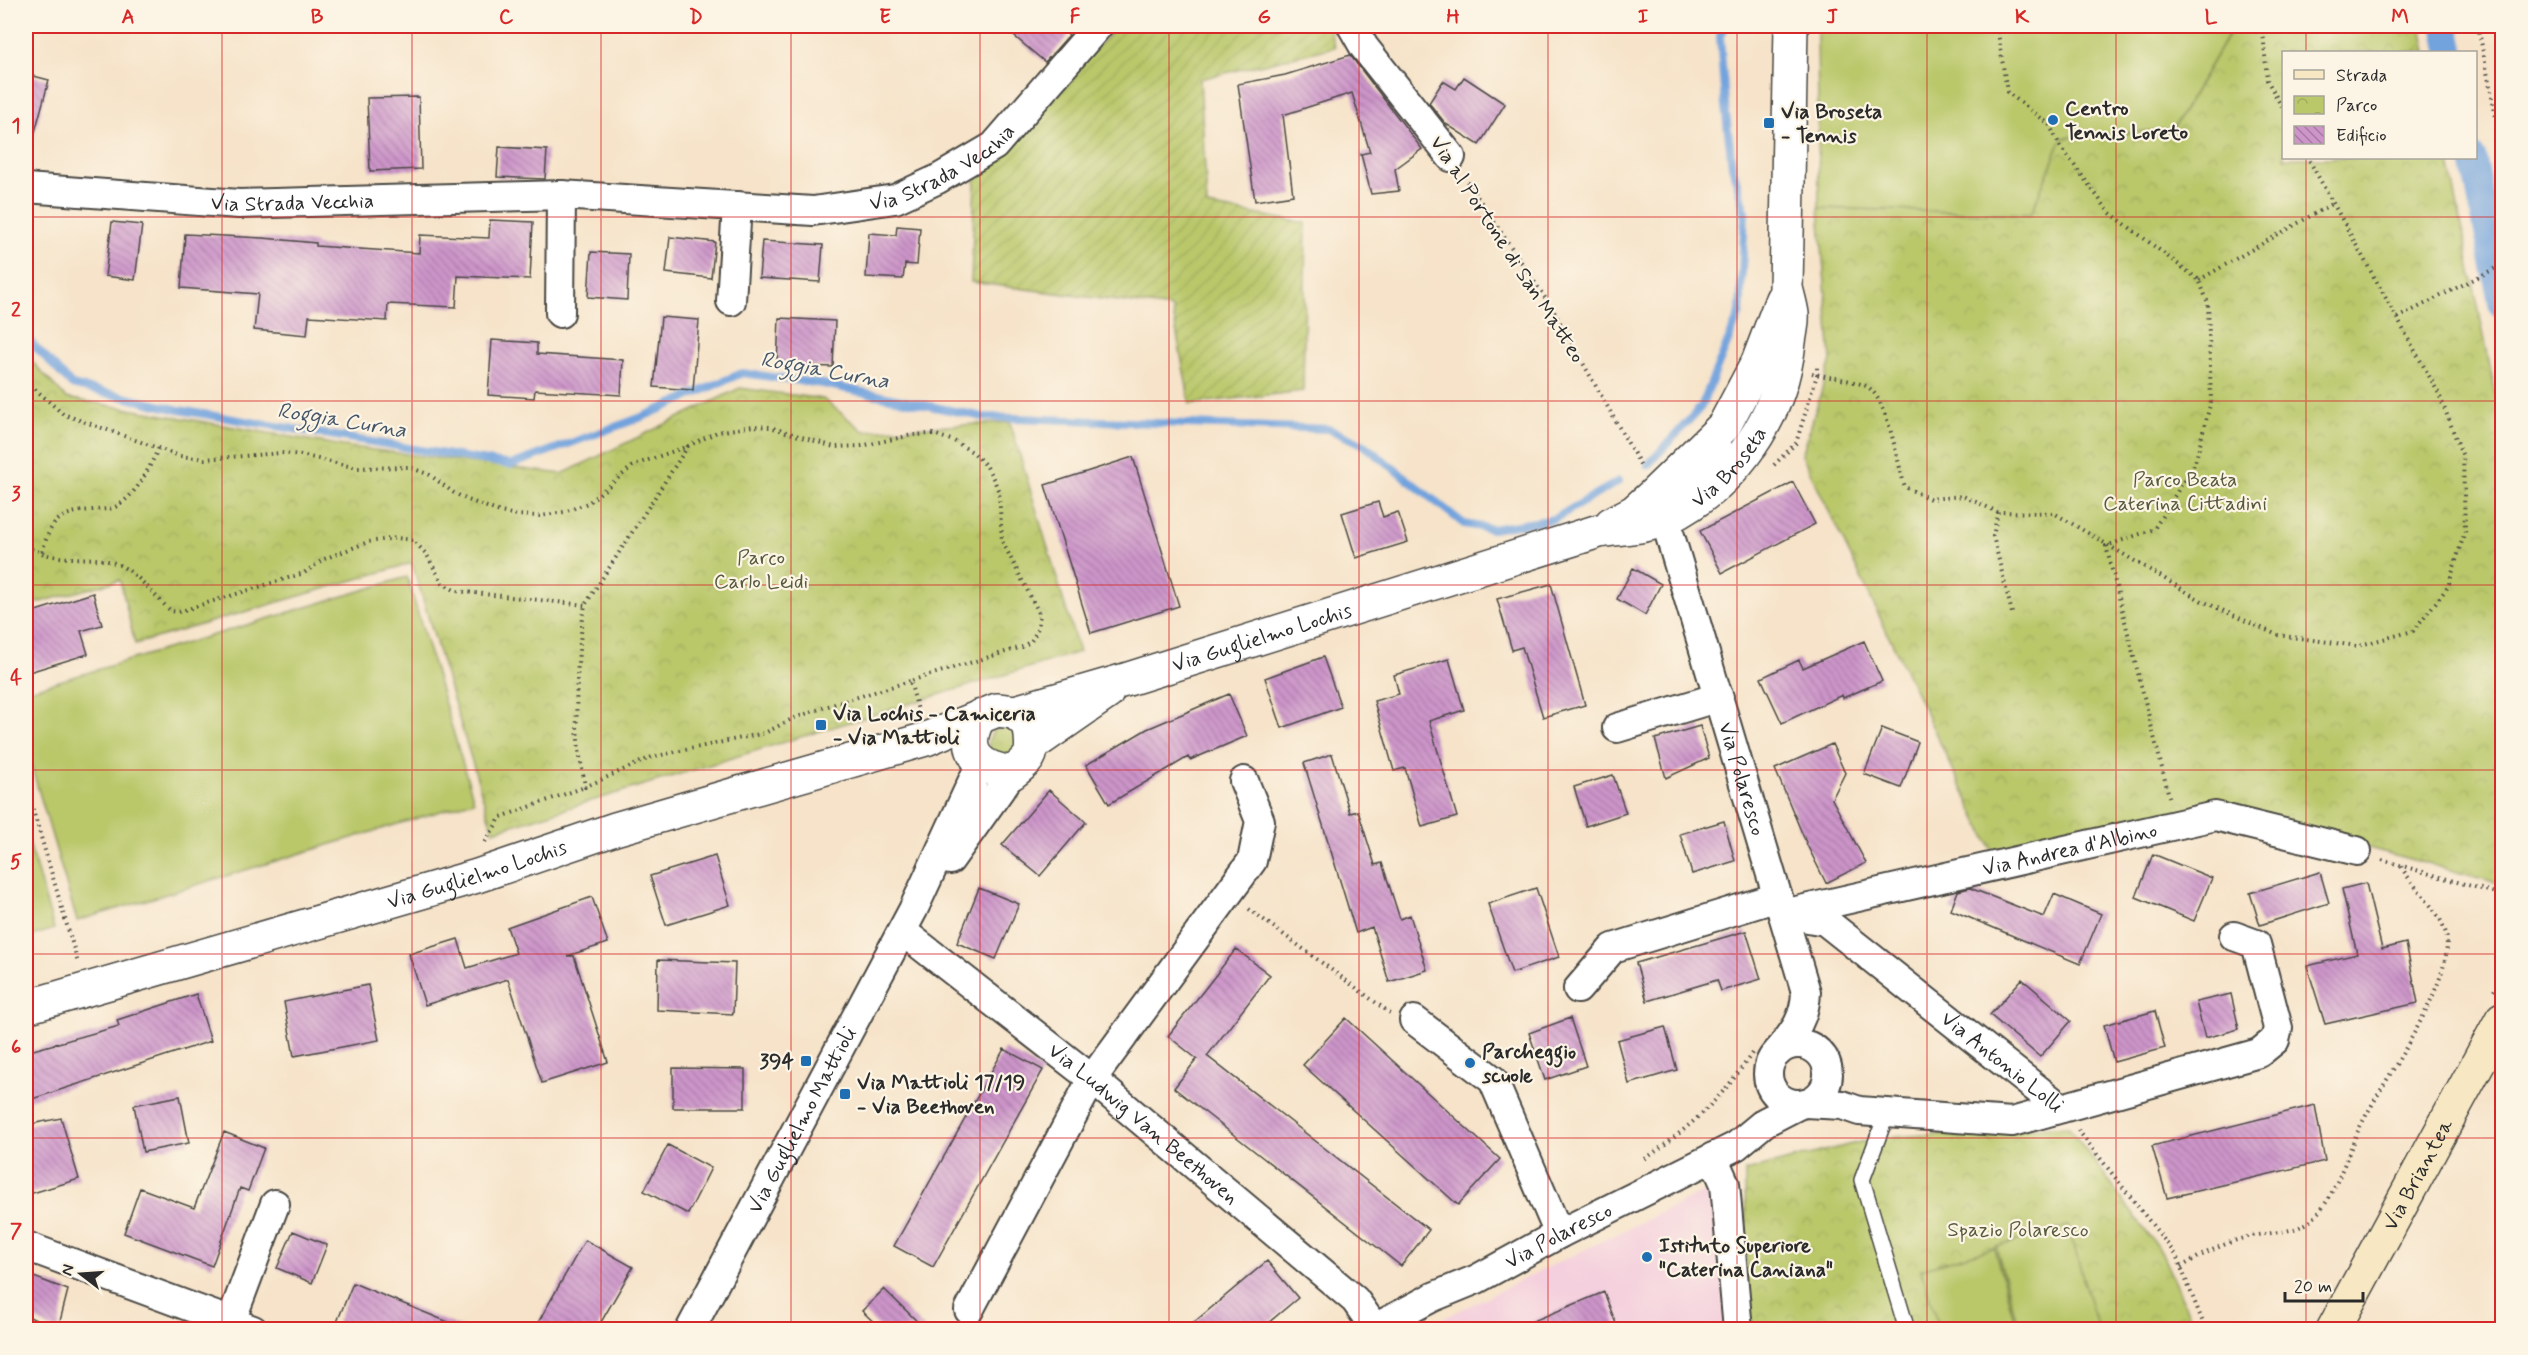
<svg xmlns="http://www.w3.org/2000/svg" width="2528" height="1355" font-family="Mynerve,sans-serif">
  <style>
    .built { fill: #f4cfdd }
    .grass { fill: url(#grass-tufts); stroke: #727a4a; stroke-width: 1.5 }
    .park { fill: url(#park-crowns); stroke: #727a4a; stroke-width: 1.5 }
    .garden { fill: url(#garden-furrows); stroke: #727a4a; stroke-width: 1.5 }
    .pitch { fill: #bac86a; stroke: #727a4a; stroke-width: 1.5 }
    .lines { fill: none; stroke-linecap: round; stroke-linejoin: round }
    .stream { stroke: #72a3dd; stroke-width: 8 }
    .canal { stroke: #72a3dd; stroke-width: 27 }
    .building { fill: url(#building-back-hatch) }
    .service-casing { stroke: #494743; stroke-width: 18 }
    .minor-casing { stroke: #494743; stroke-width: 32 }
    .tertiary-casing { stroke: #494743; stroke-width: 36 }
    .secondary-casing { stroke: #494743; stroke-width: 36 }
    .path { stroke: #494743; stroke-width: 4; stroke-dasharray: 1.5 4.5; stroke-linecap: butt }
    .service { stroke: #fff; stroke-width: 15 }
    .minor { stroke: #fff; stroke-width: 28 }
    .tertiary { stroke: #fff; stroke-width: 33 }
    .secondary { stroke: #f7e8c3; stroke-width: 33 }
    .grid { fill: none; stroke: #d62828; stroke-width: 1.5; stroke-opacity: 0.55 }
    .poi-dot { fill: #1f6fb2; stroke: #fcf5e5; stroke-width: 2 }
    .labels { text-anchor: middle; stroke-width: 4.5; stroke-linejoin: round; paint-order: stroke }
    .poi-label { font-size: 21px; font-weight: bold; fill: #2b2b2b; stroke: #fcf5e5; text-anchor: start }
    .street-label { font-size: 21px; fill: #2b2b2b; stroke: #fcf5e5 }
    .park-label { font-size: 21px; fill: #565a3e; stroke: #fcf5e5 }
    .water-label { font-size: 22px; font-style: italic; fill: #445569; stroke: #fcf5e5 }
    .neatline { fill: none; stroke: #d62828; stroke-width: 2 }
    .grid-label { font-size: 20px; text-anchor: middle; font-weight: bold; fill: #d62828 }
  </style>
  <defs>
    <pattern id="grass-tufts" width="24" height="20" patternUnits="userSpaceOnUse" patternTransform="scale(1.5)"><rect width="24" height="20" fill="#bac86a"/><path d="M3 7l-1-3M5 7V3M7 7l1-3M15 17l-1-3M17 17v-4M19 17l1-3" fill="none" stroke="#a0ac5c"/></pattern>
    <pattern id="park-crowns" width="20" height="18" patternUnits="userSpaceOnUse" patternTransform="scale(1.5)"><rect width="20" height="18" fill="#bac86a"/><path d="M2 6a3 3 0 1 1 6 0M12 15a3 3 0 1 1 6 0" fill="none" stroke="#a0ac5c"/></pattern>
    <pattern id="garden-furrows" width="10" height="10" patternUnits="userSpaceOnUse" patternTransform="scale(1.5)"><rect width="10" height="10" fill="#bac86a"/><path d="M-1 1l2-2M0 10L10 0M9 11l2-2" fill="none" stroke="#a0ac5c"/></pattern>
    <pattern id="building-back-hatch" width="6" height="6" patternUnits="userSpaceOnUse" patternTransform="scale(1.5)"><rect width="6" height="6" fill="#cd95ca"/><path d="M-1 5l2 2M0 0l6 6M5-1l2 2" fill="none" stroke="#a77aa4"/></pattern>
  </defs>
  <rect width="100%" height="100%" fill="#fcf5e5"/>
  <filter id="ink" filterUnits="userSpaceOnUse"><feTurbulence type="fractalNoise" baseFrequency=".0167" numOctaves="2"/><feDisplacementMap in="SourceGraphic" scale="12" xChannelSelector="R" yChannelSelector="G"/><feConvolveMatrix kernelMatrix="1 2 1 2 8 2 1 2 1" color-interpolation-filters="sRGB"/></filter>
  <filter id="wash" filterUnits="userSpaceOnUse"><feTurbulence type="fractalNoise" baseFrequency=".008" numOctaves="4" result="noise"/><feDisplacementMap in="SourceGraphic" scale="24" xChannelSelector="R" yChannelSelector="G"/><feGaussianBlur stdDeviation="1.35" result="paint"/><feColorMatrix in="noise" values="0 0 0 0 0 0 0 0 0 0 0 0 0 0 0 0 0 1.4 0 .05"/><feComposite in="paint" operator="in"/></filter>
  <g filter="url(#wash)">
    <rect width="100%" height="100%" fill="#f6e3c9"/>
    <!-- built -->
    <path class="built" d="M1720 1184 1727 1329H1421Z"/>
    <!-- grass -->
    <path class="grass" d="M1004 727 1016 730 1020 756 993 758 988 742 993 731Z"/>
    <!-- park -->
    <path class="park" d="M2229 26H2421L2426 52H2284V158H2448L2502 425V884L2213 806 1994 855 1802 455 1831 360 1819 208 2031 214 2062 138 2173 129 2229 33Z
      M26 355 66 398 343 446 562 474 740 388 823 399 864 431 1010 422 1079 652 493 831 412 563 135 644 120 580 26 606Z
      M2068 1126 2161 1252 2196 1329H1747L1745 1171 1876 1138Z"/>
    <!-- garden -->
    <path class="garden" d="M1117 26H1328L1335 47 1200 79 1207 206 1306 223 1303 391 1190 404 1172 308 971 282 975 180Z"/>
    <!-- pitch -->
    <path class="pitch" d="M1817 26H2229V33L2173 129 2062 138 2031 214 1819 208Z
      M407 577 474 801 77 921 26 748V691Z
      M26 833 54 929 26 938Z
      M2068 1226 2098 1329H2019L1996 1247Z
      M1994 1248 2017 1329H1939L1921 1269Z"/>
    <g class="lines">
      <!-- stream -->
      <path class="stream" d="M26 337 72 385 179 410 511 465 642 417 742 373 823 384 983 417 1329 429 1364 445 1464 524 1492 529 1554 519 1619 481
        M1648 465 1701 407 1740 312 1745 212 1732 166 1725 105 1720 36 1725 26"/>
      <!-- canal -->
      <path class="canal" d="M2446 26 2451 52
        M2473 158 2502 305"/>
    </g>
    <g id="blocks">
      <!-- building -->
      <path class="building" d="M1002 26H1057L1069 35 1045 62Z
        M1350 55 1422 149 1395 169 1399 191 1371 194 1361 154 1370 152 1352 93 1283 115 1293 195 1255 201 1238 84 1285 75Z
        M26 74 49 80 32 143 26 142Z
        M1464 77 1505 104 1479 145 1446 124 1429 103 1443 81 1456 89Z
        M419 97 421 169 370 171 367 98Z
        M499 147 547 150 545 179 497 177Z
        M490 220 533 222 530 279 458 276 456 307 388 304 387 321 309 316 307 335 254 330 258 294 181 288 185 234 263 238 316 243V246L419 253 420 235 489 238Z
        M112 222 142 225 135 280 105 276Z
        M897 226 920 228 917 265 905 264 903 279 866 277 869 233 896 235Z
        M670 237 715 242 711 278 666 273Z
        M762 241 823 245 820 282 759 278Z
        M591 252 629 254 627 300 588 297Z
        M661 317 699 320 693 390 654 387Z
        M779 318 835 321 833 367 777 365Z
        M492 340 537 343V354L623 360 621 395 535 390 534 398 488 395Z
        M1133 457 1179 606 1091 633 1045 485Z
        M1793 482 1815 524 1722 573 1700 531Z
        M1378 502 1383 517 1398 512 1408 542 1356 558 1342 513Z
        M1633 568 1661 584 1645 615 1617 599Z
        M1551 584 1585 705 1543 717 1522 647 1512 650 1497 599Z
        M93 593 102 625 81 631 88 654 26 673V614Z
        M1864 641 1882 681 1843 698 1842 695 1782 723 1761 678 1799 660 1803 668Z
        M1323 657 1341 707 1282 728 1265 678Z
        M1449 659 1464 710 1429 721 1457 817 1422 827 1405 768 1394 771 1374 701 1399 694 1394 675Z
        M1229 694 1247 736 1190 760 1188 757 1109 804 1086 765 1147 729Z
        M1700 726 1709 758 1666 778 1655 739Z
        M1882 728 1918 742 1901 788 1864 774Z
        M1832 744 1845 773 1832 799 1866 863 1826 883 1807 845 1775 769Z
        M1332 754 1350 813 1358 811 1375 865 1382 863 1400 919 1410 915 1427 970 1389 982 1372 927 1356 933 1304 763Z
        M1613 775 1626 813 1586 826 1574 787Z
        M1049 790 1086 822 1040 876 1002 845Z
        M1724 821 1735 861 1692 874 1680 834Z
        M2153 854 2212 878 2194 921 2136 897Z
        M715 856 730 905 666 925 650 876Z
        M2320 872 2329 903 2260 925 2250 893Z
        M2366 883 2382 949 2406 943 2418 1003 2325 1024 2307 966 2357 954 2342 889Z
        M979 888 1019 904 996 959 957 943Z
        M1536 888 1559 957 1512 973 1488 904Z
        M1970 888 2044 917 2054 894 2101 914 2080 964 1951 910 1958 891Z
        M592 897 608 943 567 956H574L608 1062 542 1083 508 979 425 1005 409 954 458 939 467 968 516 953 507 927Z
        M1746 931 1761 979 1721 991 1717 980 1647 1001 1636 963Z
        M1236 949 1270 975 1207 1056 1429 1230 1401 1266 1174 1088 1197 1059 1168 1036Z
        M658 960 735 963 733 1014 657 1010Z
        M2022 979 2071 1021 2040 1057 1990 1015Z
        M368 985 379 1040 294 1056 284 1002Z
        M196 994 211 1041 26 1101V1052L119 1026 117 1020Z
        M2231 994 2239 1029 2205 1038 2196 1002Z
        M2155 1011 2165 1048 2114 1062 2104 1025Z
        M1346 1018 1500 1159 1458 1205 1303 1065Z
        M1570 1018 1586 1066 1545 1080 1529 1033Z
        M1665 1027 1677 1070 1629 1084 1617 1040Z
        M1004 1049 1043 1070 933 1267 894 1246Z
        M673 1068 745 1069V1108H673Z
        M180 1096 189 1143 143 1152 134 1105Z
        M2315 1105 2325 1161 2167 1198 2152 1146Z
        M61 1118 79 1179 26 1195V1125Z
        M224 1132 264 1148 248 1191 240 1188 212 1266 124 1233 140 1188 194 1208Z
        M668 1145 711 1168 688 1214 644 1191Z
        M293 1231 327 1245 312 1283 277 1268Z
        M585 1240 633 1267 597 1329H553L539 1321Z
        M1267 1261 1298 1298 1261 1329H1186Z
        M26 1274 68 1290 58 1329H53L26 1315Z
        M353 1283 465 1329H356L337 1322Z
        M884 1289 925 1329H881L862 1311Z
        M1604 1292 1618 1329H1514Z"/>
    </g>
  </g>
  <g filter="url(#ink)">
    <use href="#blocks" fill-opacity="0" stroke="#494743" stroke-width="1.5"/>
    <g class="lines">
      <defs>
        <path id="service" d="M1887 1113 1862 1180 1907 1330"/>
        <g id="minor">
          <path d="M1352 26 1364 47 1451 157"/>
          <path id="s1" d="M26 188 239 204 561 195 813 211 895 199 938 179 994 146 1098 26"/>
          <path d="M731 301 737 206"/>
          <path d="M560 313 561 195"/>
          <path id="s2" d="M1718 448 1689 485 1665 503V519L1806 992C1805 1019 1794 1032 1778 1052"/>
          <path d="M1617 728 1719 697"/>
          <path d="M950 860 1012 773"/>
          <path id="s3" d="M1783 914 2215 816 2357 851"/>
          <path id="s4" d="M1791 915 1825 921 2061 1108"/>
          <path id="s5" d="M902 931 1092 1079 1355 1300 1374 1327"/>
          <path d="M1578 989 1613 948 1778 897"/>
          <path d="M1414 1020 1493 1080 1559 1234"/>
          <circle cx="1798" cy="1074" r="30"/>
          <path d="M1805 1103 1842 1105 1859 1111 2012 1122 2259 1053 2275 1040 2278 1028 2256 944 2234 936"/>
          <path d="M1713 1157 1725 1184 1738 1330"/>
          <path d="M26 1246 253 1330"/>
          <path d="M969 1310 1092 1079 1252 861 1260 821 1244 781"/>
          <path d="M231 1321 275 1204"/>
          <path id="s6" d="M690 1330 913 910 981 763"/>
          <path id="s7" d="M1371 1330 1433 1297 1477 1279 1559 1234 1736 1146 1765 1122 1800 1104"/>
        </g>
        <g id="tertiary">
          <path d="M1611 524 1634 512 1653 495 1724 426 1758 362 1782 299"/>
          <path d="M979 717C961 752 977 767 1012 773 1034 756 1033 754 1030 726L1015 712"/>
          <path d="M1032 745 1107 693"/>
          <path id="s8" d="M26 1007 477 876 615 829 926 739 997 710 1015 712 1125 680 1599 531C1618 528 1650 527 1667 518 1735 484 1781 417 1789 342 1790 333 1793 323 1792 314 1791 306 1788 296 1786 288L1791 26"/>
        </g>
        <g id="secondary">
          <path id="s9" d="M2333 1330 2502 1019"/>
        </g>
      </defs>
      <!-- service casing -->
      <use href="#service" class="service-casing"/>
      <!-- minor casing -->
      <use href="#minor" class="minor-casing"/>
      <!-- tertiary casing -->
      <use href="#tertiary" class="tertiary-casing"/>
      <!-- secondary casing -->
      <use href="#secondary" class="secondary-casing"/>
      <!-- path -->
      <path class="path" d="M1997 26 2007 92 2049 124 2060 146 2109 212 2199 280 2208 303 2211 401 2195 463 2154 529 2106 546 2170 800
        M2265 26 2263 31 2267 80 2284 111
        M2478 26 2502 148
        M1464 177 1552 308 1642 468
        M2199 280 2333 203
        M2397 318 2502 265
        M1812 373C1829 378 1850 379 1866 386 1888 397 1897 463 1905 487L1930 499 1963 496 1998 512 2054 513 2202 601 2277 635 2357 646 2413 631 2448 587 2465 531 2463 457 2439 394 2308 158
        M26 381 63 414 180 456 205 459 281 453 301 455 357 468 409 467 430 475 454 493 468 500 500 512 517 515 541 516 564 512 588 503 634 465 688 446 717 432 753 426 770 427 834 447 861 446 912 435 933 434 954 441 974 453 987 467 994 480 999 492 1002 541 1040 615 1037 631 1031 641 1022 647 910 681 918 710
        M688 446 585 605C578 649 574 696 578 740 579 756 583 771 585 787L652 757 765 733 792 719 825 707 910 681
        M1774 465 1796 443 1817 375V365
        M1998 512 1993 536 2013 617
        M26 547 42 553C50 521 59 512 93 510 101 509 110 510 117 506 136 495 149 469 158 449
        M42 553C64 561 86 556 108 561 134 567 152 594 171 611L178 612 304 573 324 559 368 542 396 538 413 540 427 555 442 583 456 591 585 605
        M26 786 78 963
        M485 842 501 817 585 787
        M2382 860 2502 895
        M1249 909 1390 1013
        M2494 991 2502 976
        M2078 1130 2176 1255 2206 1330
        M1645 1159C1689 1128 1722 1099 1752 1053
        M2181 1267C2201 1255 2224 1243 2247 1237 2267 1232 2291 1234 2309 1222 2333 1204 2346 1157 2358 1131 2380 1084 2456 983 2446 934 2441 911 2412 887 2401 866"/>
      <!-- service -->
      <use href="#service" class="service"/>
      <!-- minor -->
      <use href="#minor" class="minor"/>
      <!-- tertiary -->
      <use href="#tertiary" class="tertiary"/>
      <!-- secondary -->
      <use href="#secondary" class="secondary"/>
    </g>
  </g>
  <!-- grid -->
  <path class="grid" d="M222 26V1330M412 26V1330M601 26V1330M791 26V1330M980 26V1330M1169 26V1330M1359 26V1330M1548 26V1330M1737 26V1330M1927 26V1330M2116 26V1330M2306 26V52M2306 158V1330M26 217H2502M26 401H2502M26 585H2502M26 770H2502M26 954H2502M26 1138H2502"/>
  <!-- markers -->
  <g class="poi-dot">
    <circle cx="2053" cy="120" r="6"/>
    <rect x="1763" y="117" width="12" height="12" rx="3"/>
    <rect x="815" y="719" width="12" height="12" rx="3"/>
    <rect x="800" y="1055" width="12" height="12" rx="3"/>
    <circle cx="1470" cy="1063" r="6"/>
    <rect x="839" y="1088" width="12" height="12" rx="3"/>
    <circle cx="1647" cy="1257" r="6"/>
  </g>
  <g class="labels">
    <!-- poi labels -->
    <g class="poi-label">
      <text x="2065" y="115">Centro<tspan x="2065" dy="24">Tennis Loreto</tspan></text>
      <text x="1781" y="118">Via Broseta<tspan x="1781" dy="24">- Tennis</tspan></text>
      <text x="833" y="720">Via Lochis - Camiceria<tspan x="833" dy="24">- Via Mattioli</tspan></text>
      <text x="1482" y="1058">Parcheggio<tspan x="1482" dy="24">scuole</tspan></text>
      <text x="794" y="1068" text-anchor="end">394</text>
      <text x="857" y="1089">Via Mattioli 17/19<tspan x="857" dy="24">- Via Beethoven</tspan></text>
      <text x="1659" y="1252">Istituto Superiore<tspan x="1659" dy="24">"Caterina Caniana"</tspan></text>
    </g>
    <!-- street labels -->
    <g class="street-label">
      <text dy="7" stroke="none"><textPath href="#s1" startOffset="927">Via Strada Vecchia</textPath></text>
      <text dy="7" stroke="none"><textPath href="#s1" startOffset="267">Via Strada Vecchia</textPath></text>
      <text transform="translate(1508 249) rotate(57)" y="7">Via al Portone di San Matteo</text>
      <text dy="7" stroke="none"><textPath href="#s8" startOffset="1796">Via Broseta</textPath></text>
      <text dy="7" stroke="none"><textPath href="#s8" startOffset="1292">Via Guglielmo Lochis</textPath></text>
      <text dy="7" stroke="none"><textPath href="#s2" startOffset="364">Via Polaresco</textPath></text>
      <text dy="7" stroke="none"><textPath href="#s3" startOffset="294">Via Andrea d'Albino</textPath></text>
      <text dy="7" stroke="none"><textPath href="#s8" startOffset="470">Via Guglielmo Lochis</textPath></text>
      <text dy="7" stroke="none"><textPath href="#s4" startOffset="261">Via Antonio Lolli</textPath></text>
      <text dy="7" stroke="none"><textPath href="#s6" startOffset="238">Via Guglielmo Mattioli</textPath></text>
      <text dy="7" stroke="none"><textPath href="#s5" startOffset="309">Via Ludwig Van Beethoven</textPath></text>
      <text dy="7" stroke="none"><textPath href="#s9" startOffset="177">Via Briantea</textPath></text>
      <text dy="7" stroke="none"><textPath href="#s7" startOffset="210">Via Polaresco</textPath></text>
    </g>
    <!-- park labels -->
    <g class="park-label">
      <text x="2185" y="486">Parco Beata<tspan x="2185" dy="24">Caterina Cittadini</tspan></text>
      <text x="761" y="564">Parco<tspan x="761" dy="24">Carlo Leidi</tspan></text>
      <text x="2018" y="1236">Spazio Polaresco</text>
    </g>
    <!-- water labels -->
    <g class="water-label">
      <text transform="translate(825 369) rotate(10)" y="8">Roggia Curna</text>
      <text transform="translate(342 419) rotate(9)" y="8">Roggia Curna</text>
    </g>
  </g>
  <!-- margin -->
  <rect width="2528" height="1355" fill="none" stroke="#fcf5e5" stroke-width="66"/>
  <!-- legend -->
  <rect x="2282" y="51" width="195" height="108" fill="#fcf5e5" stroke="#a8a49b" stroke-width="1.5"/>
  <rect x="2294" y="70" width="30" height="9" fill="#f7e8c3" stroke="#a8a49b" stroke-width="1.5"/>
  <text x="2336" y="81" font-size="18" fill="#2b2b2b">Strada</text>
  <rect x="2294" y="96" width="30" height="18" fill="url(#park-crowns)" stroke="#a8a49b" stroke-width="1.5"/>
  <text x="2336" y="111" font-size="18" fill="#2b2b2b">Parco</text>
  <rect x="2294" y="126" width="30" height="18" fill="url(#building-back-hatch)" stroke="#a8a49b" stroke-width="1.5"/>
  <text x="2336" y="141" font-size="18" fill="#2b2b2b">Edificio</text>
  <!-- north arrow -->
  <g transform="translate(81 1274) rotate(287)" stroke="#fcf5e5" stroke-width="4.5" paint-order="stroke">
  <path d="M0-4.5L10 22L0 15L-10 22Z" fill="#2b2b2b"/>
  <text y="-9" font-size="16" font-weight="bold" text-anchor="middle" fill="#2b2b2b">N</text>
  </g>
  <!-- scale -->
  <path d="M2285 1292v9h78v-9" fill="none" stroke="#2b2b2b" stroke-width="3"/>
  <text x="2294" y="1292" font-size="18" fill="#2b2b2b" stroke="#fcf5e5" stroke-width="4.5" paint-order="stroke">20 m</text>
  <rect x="33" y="33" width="2462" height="1289" class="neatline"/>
  <g class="grid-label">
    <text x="128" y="23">A</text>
    <text x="317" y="23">B</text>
    <text x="506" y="23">C</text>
    <text x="696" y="23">D</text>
    <text x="885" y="23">E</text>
    <text x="1075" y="23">F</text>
    <text x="1264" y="23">G</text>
    <text x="1453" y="23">H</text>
    <text x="1643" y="23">I</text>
    <text x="1832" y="23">J</text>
    <text x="2022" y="23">K</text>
    <text x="2211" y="23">L</text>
    <text x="2400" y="23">M</text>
    <text x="16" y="132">1</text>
    <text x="16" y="316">2</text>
    <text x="16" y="500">3</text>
    <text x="16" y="684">4</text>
    <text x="16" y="868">5</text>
    <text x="16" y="1053">6</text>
    <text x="16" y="1237">7</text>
  </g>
</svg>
